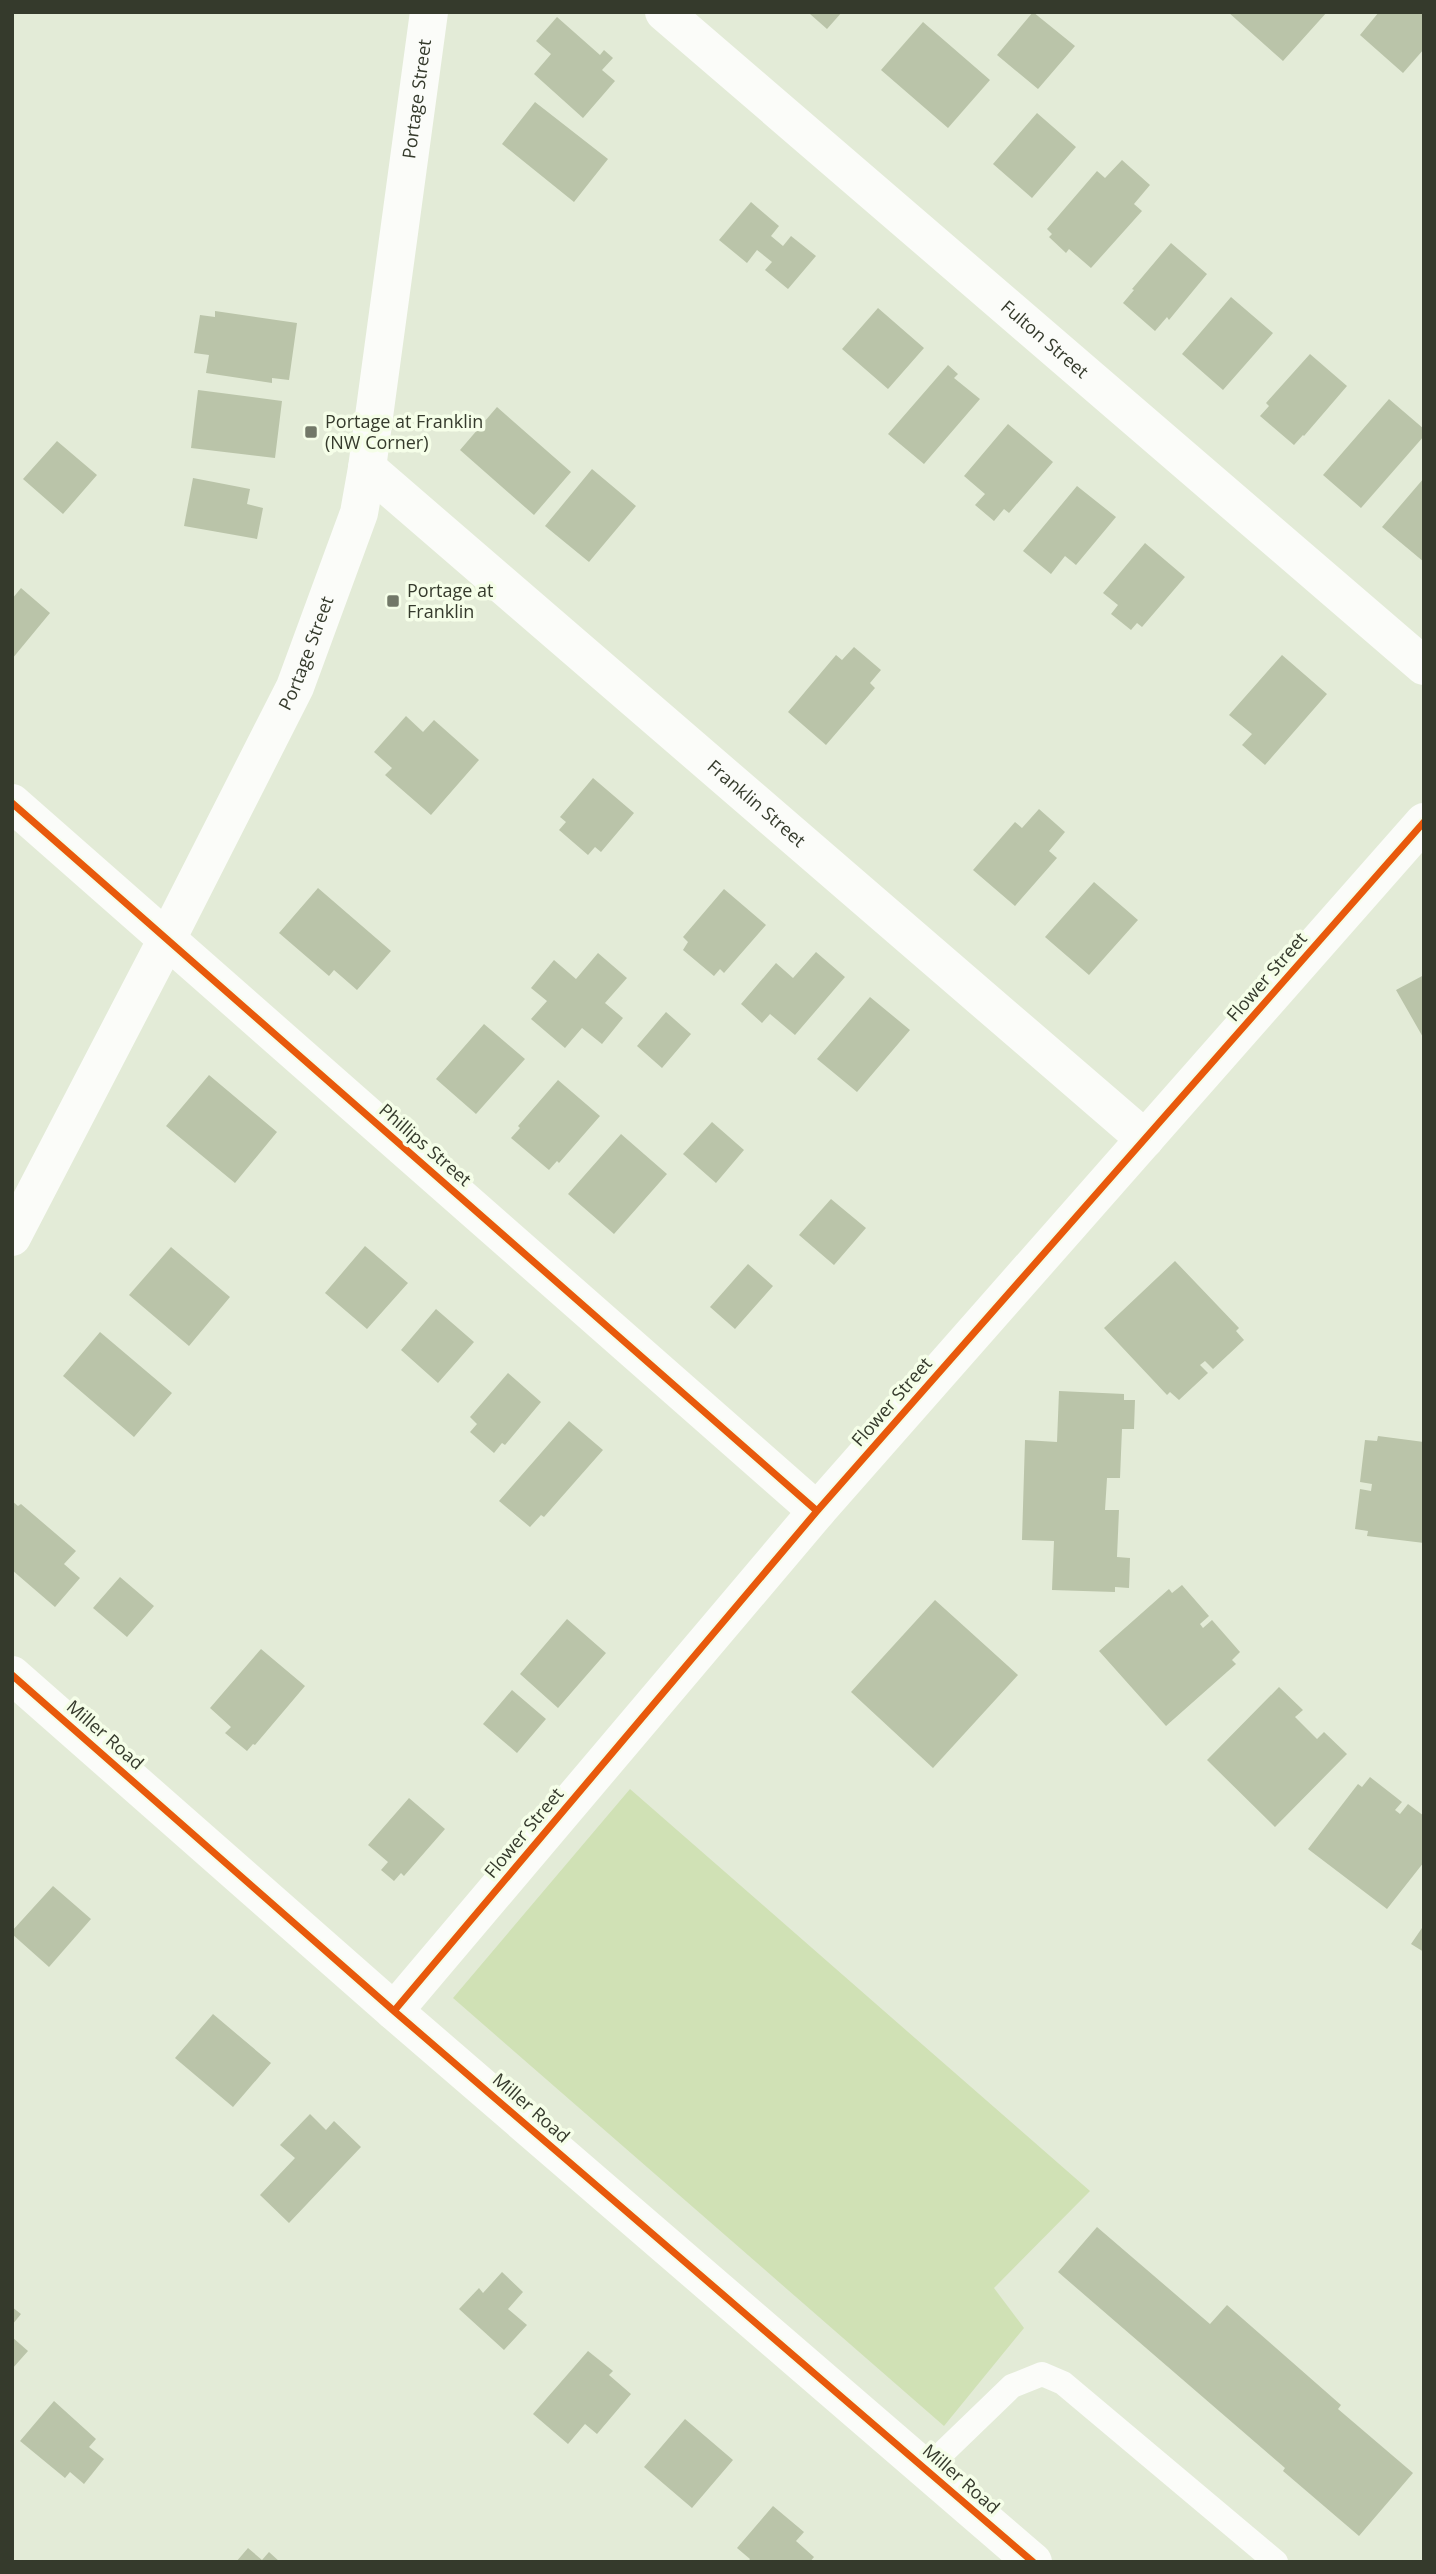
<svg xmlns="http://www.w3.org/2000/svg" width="1436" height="2574" font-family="'Open Sans',sans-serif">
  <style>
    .green { fill: #d0e1b5 }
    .building { fill: #bac4a9 }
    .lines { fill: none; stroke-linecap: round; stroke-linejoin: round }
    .service { stroke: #fbfcf9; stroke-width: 24 }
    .minor { stroke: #fbfcf9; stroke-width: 38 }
    .tertiary { stroke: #fbfcf9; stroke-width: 38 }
    .secondary { stroke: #fbfcf9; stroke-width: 38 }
    .cycleway-casing { stroke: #f5fee8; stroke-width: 11 }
    .cycleway { stroke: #e8590c; stroke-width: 7 }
    .poi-dot { fill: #727868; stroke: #f5fee8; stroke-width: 2.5 }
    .labels { text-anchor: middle; stroke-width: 7; stroke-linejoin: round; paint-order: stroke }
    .street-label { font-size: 18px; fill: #353a2c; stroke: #f5fee8 }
    .poi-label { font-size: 18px; fill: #353a2c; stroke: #f5fee8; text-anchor: start }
  </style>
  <rect width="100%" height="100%" fill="#e3ebd7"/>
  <!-- green -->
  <path class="green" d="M630 1789 1090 2191 994 2288 1024 2328 944 2426 453 1998Z"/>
  <!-- building -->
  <path class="building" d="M811 12H842L827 29 810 14Z
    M1033 12 1075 46 1038 89 997 55Z
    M1228 12H1327L1283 61Z
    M1379 12H1424V49L1403 73 1360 35Z
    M557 17 600 55 604 50 613 58 602 70 615 81 583 118 534 74 551 54 536 41Z
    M923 22 990 80 948 128 881 70Z
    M535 102 608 159 574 202 502 144Z
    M1037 113 1076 147 1032 198 993 164Z
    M1122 160 1150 185 1134 204 1142 211 1091 268 1069 249 1066 253 1049 237 1052 234 1047 229 1097 171 1105 178Z
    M751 202 779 226 771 236 783 246 791 236 816 256 788 289 765 270 772 262 757 250 747 263 719 240Z
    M1171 243 1207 274 1169 320 1167 317 1155 331 1123 303 1134 290 1132 289Z
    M1231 297 1273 333 1223 390 1182 354Z
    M878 308 924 348 888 389 842 349Z
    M215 311 297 323 289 380 272 378V383L206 373 209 355 194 353 200 315 215 317Z
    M1310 354 1347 386 1304 436 1303 435 1294 445 1260 416 1269 406 1266 403Z
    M948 365 958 374 954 378 980 399 924 464 888 434Z
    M198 390 282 401 275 458 191 448Z
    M1389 399 1424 429V436L1361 508 1323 475Z
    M497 407 571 472 534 515 460 450Z
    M1008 424 1053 462 1009 513 1004 509 994 521 975 505 985 494 964 476Z
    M57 441 97 475 63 514 23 479Z
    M592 469 636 506 589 562 545 526Z
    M193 478 250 489 247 504 263 508 257 539 184 526Z
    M1424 478V562L1382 527Z
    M1077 486 1116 517 1076 565 1065 556 1051 574 1023 551Z
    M1145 543 1185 577 1142 627 1137 623 1131 630 1111 614 1118 605 1103 593Z
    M21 588 50 613 12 659V599Z
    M854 647 881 670 870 683 875 688 826 745 788 712 836 655 842 660Z
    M1282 655 1327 694 1265 765 1242 745 1252 734 1229 715Z
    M406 716 423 732 434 720 479 760 431 815 385 775 392 768 374 752Z
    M593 778 634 813 601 852 595 847 588 855 559 830 566 822 560 817Z
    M1039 809 1065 832 1049 851 1057 858 1015 906 973 870 1015 822 1022 828Z
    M1094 882 1138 920 1089 975 1045 937Z
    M318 888 391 951 357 990 334 970 329 976 279 933Z
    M724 889 766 925 724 973 720 969 714 976 683 950 688 942 683 937Z
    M816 952 845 977 795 1035 770 1014 762 1023 741 1004 776 963 793 978Z
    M598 953 627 978 605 1003 623 1018 602 1044 582 1028 565 1048 531 1019 547 1001 531 988 554 960 576 979Z
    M1424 975V1039L1396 990Z
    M870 997 910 1030 857 1092 817 1059Z
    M666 1012 691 1034 662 1068 637 1046Z
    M484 1024 525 1059 476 1114 436 1079Z
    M209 1075 277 1132 235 1183 166 1126Z
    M558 1080 600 1116 559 1163 557 1161 549 1170 511 1138 520 1128 518 1126Z
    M712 1122 744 1150 716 1183 683 1154Z
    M621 1134 667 1174 614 1234 568 1194Z
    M831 1199 866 1228 834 1265 799 1235Z
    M365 1246 408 1283 367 1329 325 1293Z
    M171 1247 230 1297 189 1346 129 1295Z
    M1175 1261 1239 1328 1236 1331 1244 1340 1213 1369 1205 1361 1200 1365 1208 1373 1179 1400 1170 1392 1167 1395 1104 1328Z
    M748 1264 773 1286 735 1329 710 1307Z
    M436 1309 474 1342 438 1383 401 1350Z
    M100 1332 172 1393 134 1437 63 1376Z
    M508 1373 541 1402 505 1445 502 1443 494 1453 470 1432 477 1424 470 1417Z
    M1059 1391 1124 1394V1400H1135L1134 1429H1122L1120 1478H1107L1105 1510H1119L1117 1557 1130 1558 1129 1588 1115 1587V1592L1052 1590 1054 1541 1022 1540 1025 1440 1057 1442Z
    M569 1421 603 1450 544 1517 541 1515 530 1527 499 1501Z
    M1378 1436 1424 1442V1543L1367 1536 1368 1531 1355 1529 1360 1489 1371 1491 1372 1484 1360 1482 1365 1440 1377 1441Z
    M12 1501 18 1506 21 1504 76 1551 64 1564 80 1578 55 1607 12 1570Z
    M120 1577 154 1606 127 1637 93 1608Z
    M1182 1585 1209 1616 1200 1624 1203 1628 1212 1620 1240 1652 1232 1660 1236 1664 1166 1726 1099 1651 1169 1589 1172 1593Z
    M935 1600 1018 1675 933 1768 851 1692Z
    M567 1619 606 1653 558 1708 520 1674Z
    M261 1649 305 1686 255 1745 253 1744 247 1751 225 1733 231 1727 210 1708Z
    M1279 1687 1303 1710 1295 1717 1317 1739 1324 1732 1347 1754 1275 1827 1207 1760Z
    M512 1690 546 1719 517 1753 483 1724Z
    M1370 1777 1402 1802 1395 1810 1400 1814 1408 1804 1424 1816V1862L1387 1909 1308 1849 1358 1784 1362 1787Z
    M409 1798 445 1829 404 1876 401 1873 394 1881 381 1870 388 1862 368 1845Z
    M53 1886 91 1919 49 1967 12 1934V1931Z
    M1424 1925V1952L1411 1944Z
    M213 2014 271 2063 233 2107 175 2058Z
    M310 2114 326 2130 334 2121 361 2147 289 2223 260 2195 295 2158 280 2145Z
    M1097 2227 1210 2324 1227 2305 1341 2405 1338 2409 1413 2473 1359 2536 1283 2471 1285 2468 1058 2272Z
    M502 2272 523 2292 508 2309 527 2325 504 2350 459 2309 479 2288 483 2293Z
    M12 2307 21 2314 12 2325Z
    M12 2337 28 2351 12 2369Z
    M588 2351 613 2371 609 2375 631 2394 597 2434 585 2424 568 2444 533 2414Z
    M54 2401 96 2439 89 2447 104 2459 84 2484 70 2472 65 2478 20 2441Z
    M685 2419 733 2460 692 2508 644 2467Z
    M773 2506 804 2532 796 2541 814 2557 810 2562H748L750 2559 737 2548Z
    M248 2548 262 2560 269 2552 280 2562H236Z"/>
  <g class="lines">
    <!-- service -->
    <path class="service" d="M926 2469 1012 2386 1042 2374 1063 2383 1276 2562"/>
    <!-- minor -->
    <g class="minor">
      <path id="s1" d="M664 12 1424 666"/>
      <path id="s2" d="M367 468 1145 1139"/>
      <path d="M12 803 817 1511"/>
      <path d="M394 2011 817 1511 1424 822"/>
    </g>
    <!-- tertiary -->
    <path class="tertiary" d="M12 1675 394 2011 1033 2562"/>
    <!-- secondary -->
    <path class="secondary" id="s3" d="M12 1237 167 939 295 687 359 513 367 468 429 12"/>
    <defs>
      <path id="cycleway" d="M12 803 817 1511
        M12 1675 394 2011 1033 2562
        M394 2011 817 1511 1424 822"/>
    </defs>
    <!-- cycleway casing -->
    <use href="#cycleway" class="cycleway-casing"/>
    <!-- cycleway -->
    <use href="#cycleway" class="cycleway"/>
  </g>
  <!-- markers -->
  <g class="poi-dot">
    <rect x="304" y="425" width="14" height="14" rx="3.5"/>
    <rect x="386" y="594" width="14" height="14" rx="3.5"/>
  </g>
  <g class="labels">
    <!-- street labels -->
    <g class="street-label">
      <text dy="6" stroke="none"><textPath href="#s3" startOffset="1222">Portage Street</textPath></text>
      <text dy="6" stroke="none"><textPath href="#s1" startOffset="502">Fulton Street</textPath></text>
      <text dy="6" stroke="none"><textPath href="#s3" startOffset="654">Portage Street</textPath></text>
      <text dy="6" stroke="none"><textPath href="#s2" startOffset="514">Franklin Street</textPath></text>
      <text transform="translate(1267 977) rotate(-49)" y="6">Flower Street</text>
      <text transform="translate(425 1145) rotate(41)" y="6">Phillips Street</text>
      <text transform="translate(892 1402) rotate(-49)" y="6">Flower Street</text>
      <text transform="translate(105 1735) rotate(41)" y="6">Miller Road</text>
      <text transform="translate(524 1833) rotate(-50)" y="6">Flower Street</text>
      <text transform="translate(531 2108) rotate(41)" y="6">Miller Road</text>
      <text transform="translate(961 2479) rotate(41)" y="6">Miller Road</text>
    </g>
    <!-- poi labels -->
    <g class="poi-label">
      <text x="325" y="428">Portage at Franklin<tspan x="325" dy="21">(NW Corner)</tspan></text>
      <text x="407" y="597">Portage at<tspan x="407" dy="21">Franklin</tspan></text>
    </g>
  </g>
  <!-- border -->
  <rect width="1436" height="2574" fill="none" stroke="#353a2c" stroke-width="28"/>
</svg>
